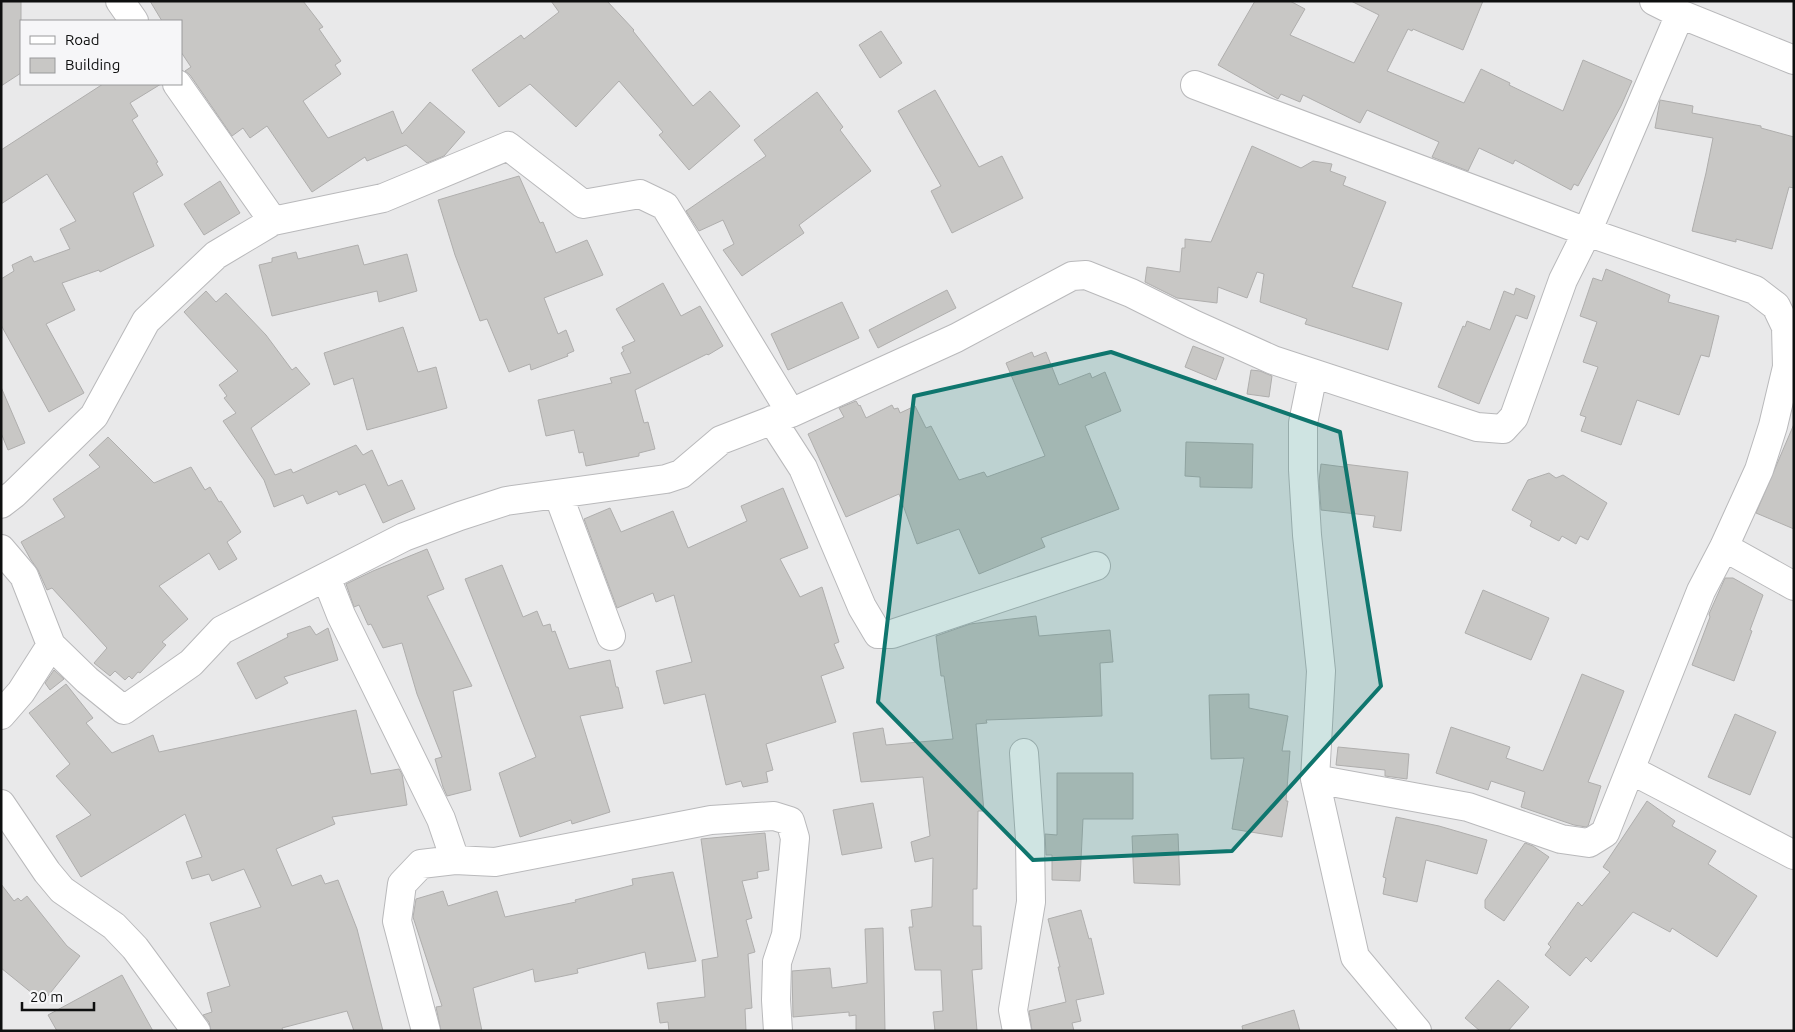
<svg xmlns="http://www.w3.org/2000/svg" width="1795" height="1032" font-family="Ubuntu,sans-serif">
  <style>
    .building { fill: #c8c7c5; stroke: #afaead }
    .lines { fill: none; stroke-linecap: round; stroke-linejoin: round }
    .minor-casing { stroke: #b9b9bb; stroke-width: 30 }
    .minor { stroke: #fff; stroke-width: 28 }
    .marked { fill: #0f766e; fill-opacity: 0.2; stroke: #0f766e; stroke-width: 4; stroke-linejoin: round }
  </style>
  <rect width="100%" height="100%" fill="#e9e9ea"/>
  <!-- building -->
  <path class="building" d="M1 1H21V73L1 86Z
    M150 1H303L323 27 319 29 341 61 335 65 341 74 303 101 328 138 393 111 402 134 430 102 465 132 444 156 427 163 406 145 367 161 365 157 312 192 267 126 250 138 243 128 232 136 190 75 185 71 191 67 181 52V21H162Z
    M551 1H607L634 30 633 31 693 106 710 91 740 126 689 170 659 135 663 132 619 81 576 127 530 84 499 107 472 70 521 35 524 39 559 12Z
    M1255 1H1290L1305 9 1290 35 1354 63 1379 15 1351 1H1483L1463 50 1413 29 1412 31 1408 29 1387 71 1464 103 1481 69 1510 83 1509 85 1563 111 1583 60 1632 81 1621 106 1578 186 1574 184 1571 190 1515 160 1513 164 1479 148 1468 171 1432 157 1439 142 1367 110 1360 123 1303 95 1300 102 1281 94 1278 99 1218 65Z
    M881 31 902 63 880 78 859 45Z
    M103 84H161L130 103 138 116 132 120 158 162 156 163 163 175 133 193 154 246 100 272 99 270 62 283 75 310 46 324 84 393 49 412 1 325V279L14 271 12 265 31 256 34 262 70 249 60 229 76 221 47 174 1 204V150Z
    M935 90 979 167 1002 156 1023 198 952 233 931 191 941 186 898 111Z
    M817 92 843 127 840 130 871 171 799 225 804 233 742 276 723 250 734 244 723 220 699 231 686 211 766 156 754 140Z
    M1660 100 1693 106 1692 113 1761 126V128L1794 137V188L1789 187 1772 249 1736 239V242L1692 231 1706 173 1713 138 1655 128Z
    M1252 146 1301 168 1313 161 1332 164 1330 171 1346 177 1343 185 1386 202 1352 287 1402 303 1388 350 1305 324 1307 319 1260 302 1264 274 1257 272 1247 298 1218 287 1217 303 1177 298 1145 282 1147 267 1180 272 1182 248H1185V239L1211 242Z
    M519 176 540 223 543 222 556 253 587 240 603 275 544 298 558 334 566 330 574 351 567 354 568 356 531 370 530 364 509 372 487 319 480 321 455 255 438 200Z
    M220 181 240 213 204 235 184 204Z
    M358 245 364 265 407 254 417 291 379 302 377 291 272 316 259 265 272 262V258L296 252 298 259Z
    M1606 269 1670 295 1668 302 1719 316 1709 357 1701 355 1679 415 1637 400 1621 445 1581 431 1586 417 1580 415 1598 367 1583 362 1597 322 1580 316 1593 278 1602 281Z
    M663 283 681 316 700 306 723 346 708 355 707 354 635 390 644 423 648 422 655 449 639 453V456L586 466 583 452 579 453 574 430 546 436 538 400 612 383 610 378 631 373 621 353 624 351 622 347 635 341 616 309Z
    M1516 288 1535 296 1527 319 1516 315 1479 404 1438 387 1463 326 1465 327 1467 321 1490 330 1504 291 1514 295Z
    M947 290 956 308 878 348 869 330Z
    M206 291 216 302 226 293 266 335 292 370 296 367 310 384 251 428 275 475 291 469 293 473 356 445 363 455 372 450 388 486 402 480 415 509 383 523 365 484 339 495 337 491 307 504 303 495 274 507 264 480 223 421 236 413 224 398 227 396 219 385 238 371 184 312Z
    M842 302 859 338 788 370 771 334Z
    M403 327 418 372 436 367 447 408 367 430 353 378 334 385 324 353Z
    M1193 346 1224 358 1216 380 1185 367Z
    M1032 352 1034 357 1046 352 1059 385 1090 373 1092 378 1105 372 1121 411 1085 426 1119 509 1041 538 1045 547 979 574 959 529 917 544 899 494 846 517 808 434 844 417 839 408 856 401 859 406 860 405 866 418 892 405 894 409 898 408 900 413 915 406 926 428 931 426 959 480 984 472 987 477 1045 456 1006 363Z
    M1251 370 1260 371 1272 376 1269 397 1247 394Z
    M1 387 25 443 8 450 1 433Z
    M1794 424V529L1756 513Z
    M108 437 154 483 191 467 205 490 210 487 219 502 221 501 241 532 227 542 237 559 219 570 209 553 159 586 188 619 162 642 166 645 140 673 138 672 132 679 129 676 125 680 115 671 110 676 94 663 107 648 52 588 47 590 38 570 31 560 21 542 65 517 53 499 100 467 89 455Z
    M1186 442 1253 444 1252 488 1200 487V477L1185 476Z
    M1321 464 1344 467V464L1408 472 1401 531 1373 527 1375 516 1321 510 1319 481Z
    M1549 473 1556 478 1563 475 1607 503 1588 540 1580 536 1576 544 1562 536 1559 541 1530 526 1532 521 1512 510 1528 480Z
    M783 488 808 548 780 559 800 597 822 587 839 642 834 644 844 668 821 676 836 722 766 744 773 770 766 772 768 782 743 787 741 781 726 785 705 694 664 704 656 671 692 662 674 595 656 602 653 593 617 608 584 519 610 508 621 532 673 511 688 548 747 521 741 506Z
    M427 549 444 589 427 596 472 686 453 691 471 790 447 796 443 787 435 759 442 757 417 694 402 643 383 648 371 624 368 625 359 605 354 607 346 584 373 571Z
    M502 565 523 617 537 611 543 626 550 624 552 632 555 631 569 669 610 660 616 687H618L623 708 580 716 610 812 572 824 571 820 520 837 499 773 536 757 465 579Z
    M1725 578H1733L1763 595 1750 630 1752 631 1734 681 1692 665 1710 617 1709 614Z
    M1483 590 1549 618 1531 660 1465 633Z
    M1036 616 1039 636 1110 630 1113 662 1100 663 1102 716 986 720 987 723 976 724 984 811H978L977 889H973V926H981L982 969 972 970 977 1031H935L933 1012 943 1011 941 970H915L909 927H913L911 910 932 907 933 858 915 862 911 842 930 836 923 777 861 782 853 733 883 728 886 745 953 739 944 676H941L936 636 970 624Z
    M310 626 316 635 328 628 338 660 284 677 288 683 256 699 237 663 288 637 287 634Z
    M54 670 64 679 50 690 45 683Z
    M1582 674 1624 691 1588 782 1601 786 1588 826 1586 827 1574 825 1521 807 1525 792 1491 781 1488 790 1436 773 1451 727 1510 747 1506 758 1543 771Z
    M66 684 93 718 86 723 112 753 153 735 159 752 356 710 371 774 399 769 402 774 407 805 332 817 335 824 276 849 292 886 321 875 325 884 338 880 357 929 383 1031H354L347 1011 282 1028 283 1031H211L209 1022 203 1015 212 1012 207 993 230 986 210 923 261 907 244 869 212 881 209 874 192 879 186 862 202 857 185 814 81 877 56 836 91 815 56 776 70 764 29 713Z
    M1249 694V708L1288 716 1282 751H1290L1286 801H1288L1282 837 1232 829 1244 758 1211 759 1209 695Z
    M1735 714 1776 732 1750 795 1708 777Z
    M1338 747 1409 754 1407 779 1385 776V770L1336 765Z
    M1057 773H1133V819H1083L1080 881 1052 880V855H1046L1045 834 1057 835Z
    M1647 801 1675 821 1672 826 1716 851 1708 864 1757 896 1717 957 1672 928 1670 932 1633 912 1591 962 1586 957 1570 976 1545 955 1551 947 1548 944 1578 902 1582 906 1610 872 1603 867Z
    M873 803 882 848 842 855 833 810Z
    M1396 817 1439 826 1487 840 1477 874 1426 860 1417 902 1383 894 1386 878 1383 877Z
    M765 833 769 870 757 872 758 878 742 881 752 918 746 920 755 952 748 954 752 1008 745 1009 746 1031H669L668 1022 660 1023 657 1003 705 997 702 960 718 957 701 839Z
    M1178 834 1180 885 1134 883 1132 836Z
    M1525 843 1533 846 1549 857 1504 921 1485 908V900Z
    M673 872 696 961 648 969 645 952 577 969 578 973 535 982 533 969 473 988 482 1031H441L436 1007 442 1006 413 917 416 899 443 891 448 906 497 891 505 917 576 902 575 900 633 885 632 879Z
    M1 884 14 901 18 898 21 901 27 896 67 946 80 956 43 1002 1 968Z
    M1081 910 1089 939 1091 938 1104 994 1076 1000 1081 1021 1072 1023 1074 1031H1032L1029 1011 1066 1002 1058 967H1060L1048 919Z
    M883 928 885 1031H856V1015L849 1016V1012L793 1017 792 971 830 968 832 988 867 983 865 929Z
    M122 975 153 1031H57L48 1015Z
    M1498 980 1529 1007 1508 1031H1480L1465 1018Z
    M1294 1010 1300 1031H1243L1242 1026Z"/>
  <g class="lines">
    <defs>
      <path id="minor" d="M120 1 134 21
        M1654 1 1680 14 1794 60
        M177 84 273 221 383 198 508 146 583 204 640 194 665 206 791 413
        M1195 85 1587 232 1755 290 1776 306 1786 327 1787 367 1773 426 1759 470 1724 547 1701 591 1605 833 1589 843 1561 839 1468 807 1315 779
        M1313 374 1303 423V470L1307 535 1321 671 1315 779 1355 957 1417 1031
        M772 420 803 468 862 607 878 634H892L1096 566
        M558 494 611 636
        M1 504 14 494 94 416 146 321 216 255 273 221
        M1724 547 1794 586
        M1 549 24 576 51 645 21 692 1 715
        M326 577 341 615 441 819 455 860
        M51 645 87 680 124 710 191 663 222 630 404 537 460 516 506 501 666 479 681 474 721 440 791 413 956 338 1072 276 1086 275 1131 293 1193 324 1273 360 1477 427 1503 429 1514 417 1563 280 1587 232 1680 14
        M1631 770 1794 855
        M1 804 47 872 62 890 114 926 135 948 196 1031
        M426 1031 397 921 402 884 421 864 455 860 495 862 711 820 774 816 790 821 795 838 786 935 777 962 776 1000 778 1031
        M1017 1031 1013 1010 1031 902 1030 839 1024 753"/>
    </defs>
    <!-- minor casing -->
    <use href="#minor" class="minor-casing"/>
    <!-- minor -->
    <use href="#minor" class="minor"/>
  </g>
  <!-- marked area -->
  <path class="marked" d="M1111 352 1340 432 1381 686 1232 851 1033 860 878 702 914 396Z"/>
  <!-- border -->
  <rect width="1795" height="1032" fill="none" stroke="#0e0f0f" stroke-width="5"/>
  <!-- legend -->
  <rect x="20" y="20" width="162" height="65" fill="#f6f6f8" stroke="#999a9b"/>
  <rect x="30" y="36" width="25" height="8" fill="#ffffff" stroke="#999a9b"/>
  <text x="65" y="45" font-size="15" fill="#0e0f0f">Road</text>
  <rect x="30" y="58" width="25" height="15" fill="#c8c7c5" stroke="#999a9b"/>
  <text x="65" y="70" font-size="15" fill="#0e0f0f">Building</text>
  <!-- scale -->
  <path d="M22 1002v8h72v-8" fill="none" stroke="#0e0f0f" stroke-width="2.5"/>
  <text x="30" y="1002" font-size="15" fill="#0e0f0f" stroke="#f6f6f8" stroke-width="4" paint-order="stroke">20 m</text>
</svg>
